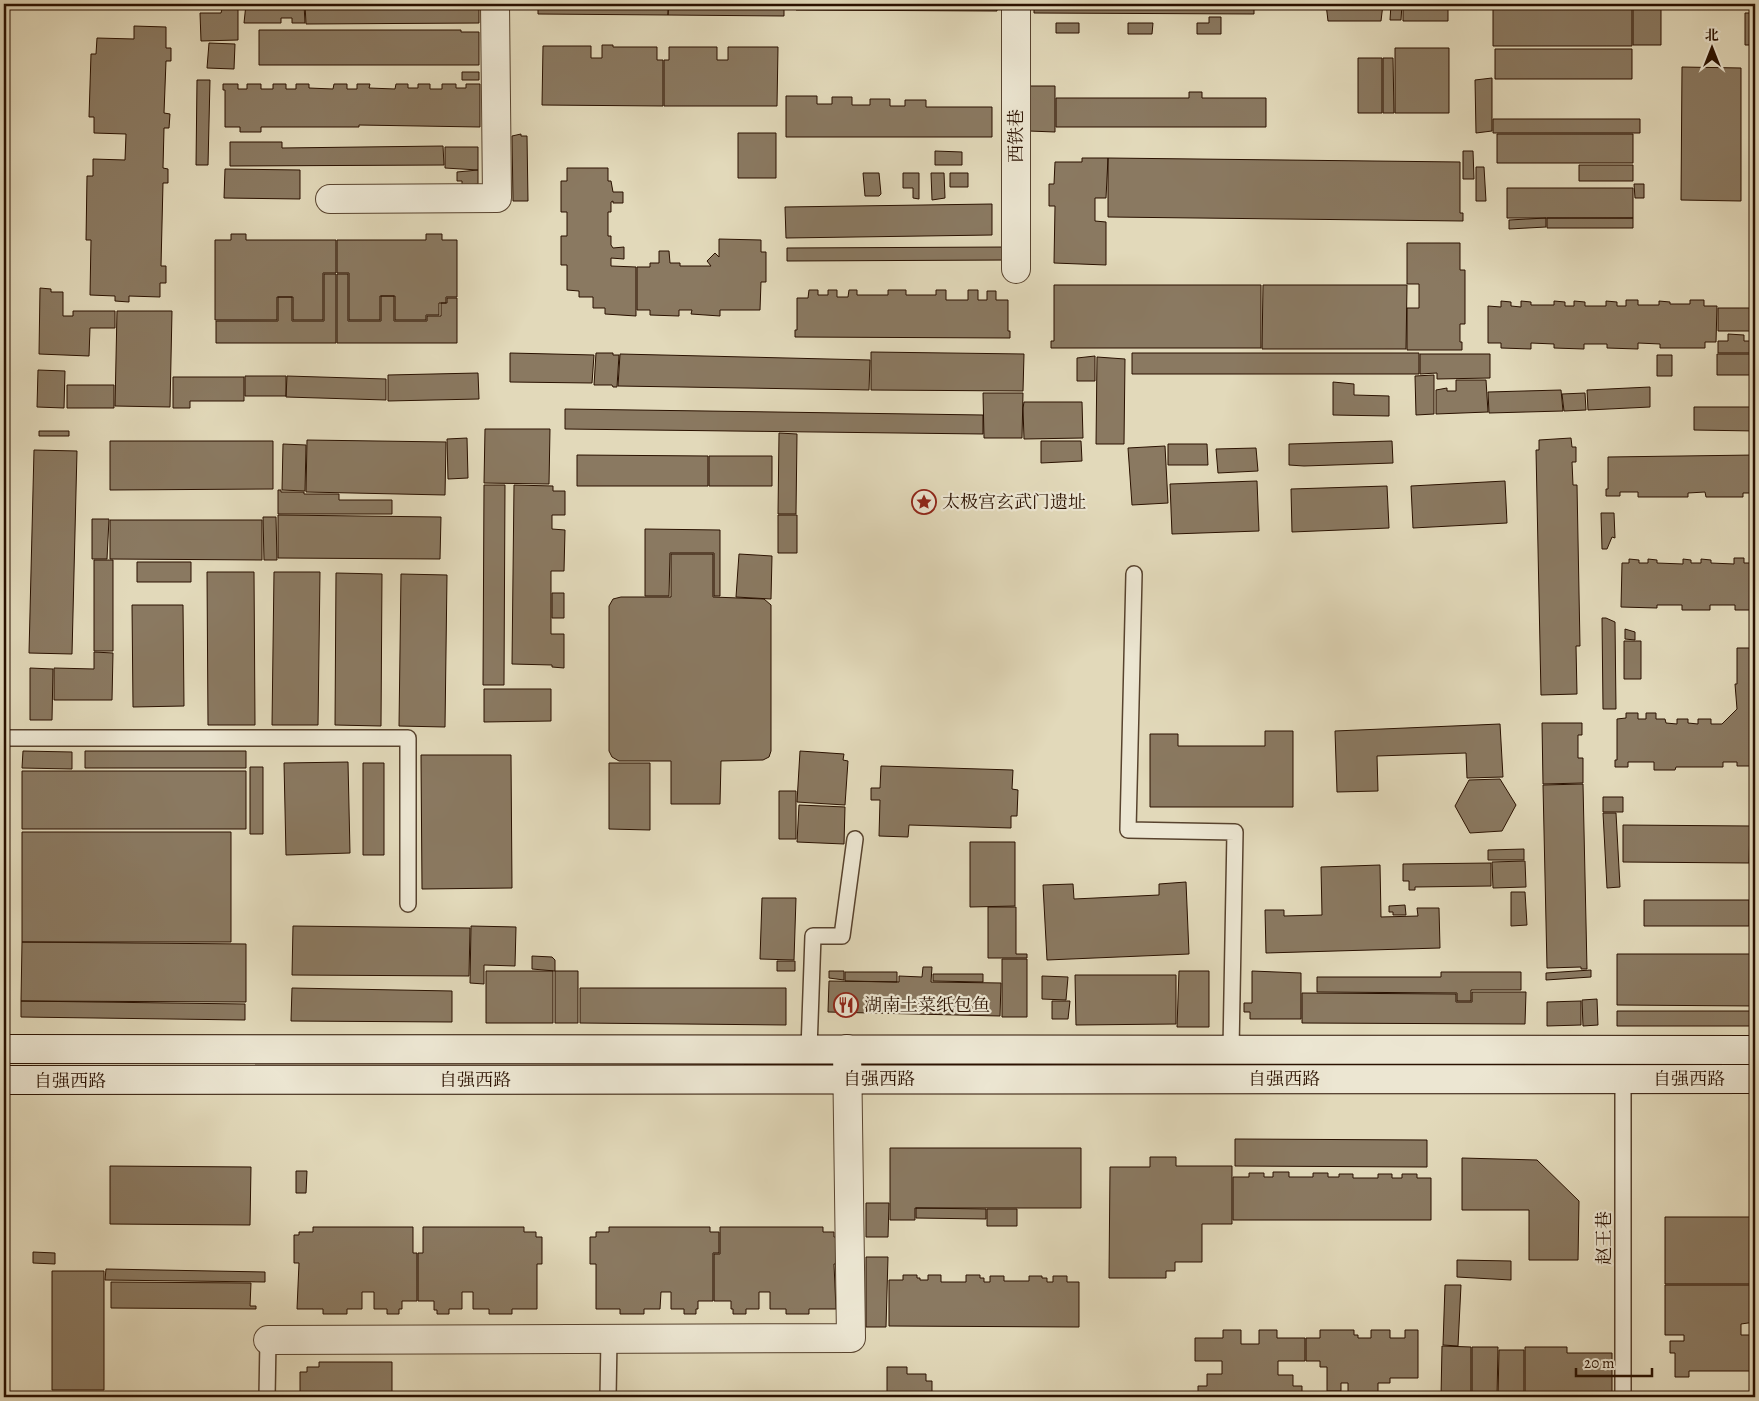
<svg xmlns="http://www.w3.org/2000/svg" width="1759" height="1401" font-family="Alegreya,'Noto Serif SC',serif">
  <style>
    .building { fill: #8a7961; stroke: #2a1100 }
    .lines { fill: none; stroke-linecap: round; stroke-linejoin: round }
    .service-casing { stroke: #58432e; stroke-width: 18 }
    .minor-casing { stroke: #58432e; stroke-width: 30 }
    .secondary-casing { stroke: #2a1100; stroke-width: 30 }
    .service { stroke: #ece6d2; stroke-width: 15 }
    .minor { stroke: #ece6d2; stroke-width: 28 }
    .secondary { stroke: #ece6d2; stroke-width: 28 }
    .labels { text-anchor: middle; stroke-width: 4.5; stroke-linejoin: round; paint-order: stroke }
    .street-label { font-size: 18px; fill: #2a1100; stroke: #ece6d2 }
    .poi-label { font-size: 18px; fill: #2a1100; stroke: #ece6d2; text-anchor: start }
  </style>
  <rect width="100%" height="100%" fill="#e2d9ba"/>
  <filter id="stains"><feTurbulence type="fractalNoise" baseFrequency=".004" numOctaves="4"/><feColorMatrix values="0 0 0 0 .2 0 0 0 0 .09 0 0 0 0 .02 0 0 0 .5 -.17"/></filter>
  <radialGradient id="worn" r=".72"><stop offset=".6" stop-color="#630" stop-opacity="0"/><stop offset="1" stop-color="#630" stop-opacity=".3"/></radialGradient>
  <!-- building -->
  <path class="building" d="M246 4H304L305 23H292V18H281V23H244Z
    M305 4H479V23L306 24Z
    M538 4H668V15L538 14Z
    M669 4H784V16L668 15Z
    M796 4H997V11L796 10Z
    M1034 4H1254V14L1034 13Z
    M1326 4H1383L1381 21H1328Z
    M1391 4H1402L1401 20H1390Z
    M1403 4H1448V21H1403Z
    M1450 4H1474V7L1450 8Z
    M1493 4H1632V46H1493Z
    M1633 4H1661V45H1633Z
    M222 9H238V40L201 41 200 13H221Z
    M1745 13H1755V45H1745Z
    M1209 17H1221V34H1197V23H1209Z
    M1056 23H1079V33H1056Z
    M1128 23H1153L1152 34H1128Z
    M134 26 166 27V48H171V61H166L164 113 170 114 169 128H164L163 168 168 169V183H163L161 266H166V283H160V297L129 296V302L115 301V296L90 295 91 240H86L87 176H93V159L125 160 126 134 94 133V117H89L91 54H96L97 38 134 39Z
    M259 30H461V32H479V65H259Z
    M209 43 235 44 234 69 207 68Z
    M602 45H613V47H657V60H663V106L542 105 543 46H591V58H602Z
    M669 47H717V60H728V47H778L777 106H664V60H669Z
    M1395 48H1449V113H1395Z
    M1495 49H1632V79H1495Z
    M1358 58H1382V113H1358Z
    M1383 58H1393L1394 113H1383Z
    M1682 67 1741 68V201L1681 200Z
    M462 72H479V80H462Z
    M1492 78V131L1476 133 1475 80Z
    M197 80H210L208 165H196Z
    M223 84H238V89H247V84H261V89H273V84H286V89H296V84H309V88L333 89 334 84H347V89H357V84H370L369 88 395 89 396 84H408V88H418V84H430V89H442V84H456V88H466V84H480V127L359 125V127H261V132H240V127H225V90H223Z
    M1029 86H1055V132L1029 131Z
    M1189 92H1202V98H1266V127H1056V98H1189Z
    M786 96H817V104H832V97H852V105H870V99H890V106H905V100H926V107H992V137H786Z
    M1493 119H1640V133H1493Z
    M738 133H776V178H738Z
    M521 134V136H527L528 201H513L512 136Z
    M1497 134H1633V163H1497Z
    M230 142H282V148L443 146 444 165 230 166Z
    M445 147H478V170L445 168Z
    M935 151 962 152V165H935Z
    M1463 151H1473L1474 179H1463Z
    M1082 158H1108L1106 198H1095V221L1106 222V265L1054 263 1055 206H1049V184H1054L1055 162H1082Z
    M1108 158 1460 162V213H1463V221L1108 217Z
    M1579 165H1633V181H1579Z
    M1476 167H1484L1486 201H1476Z
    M567 168H608V181H611L613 192H623V203H613V201L611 202V212H608V236H611V245L613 248 624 247V259L611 258V266L636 267V316L605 314V308H593V297H579V291L567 290V265H561V236H567V212H561V181H567Z
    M225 169 300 170V199L224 198Z
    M478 170V184L462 186V181H457V172Z
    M863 173H879L881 194 879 196H865Z
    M903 173H919V199L913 198V188H903Z
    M931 173H944L945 198 932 200Z
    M950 173H968V187H950Z
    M1634 184H1644V198H1635Z
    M1507 188H1633V218H1507Z
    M992 204V235L786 238 785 207Z
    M1546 218V227L1509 229V220Z
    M1547 218H1633V228H1547Z
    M231 234H246V240H336V273H323V320H293V297H277V320H215V240H231Z
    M426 234H442V240H457V297H446V303H439V315H426V320H395V296H380V320H349V273H337V240H426Z
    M719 239 761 240V252H766V282H761L760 310H720V316L691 314 692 310H679V316L650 315V310H637V267H650V263H659V251H669L670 263H680V266H711L707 261 715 253 719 257Z
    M1407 243H1460V270H1465V324H1460V342H1462V350H1407V308H1419V284H1407Z
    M1008 247V260L787 261V248Z
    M324 274H336V343H216V321H278V297H292V321H324Z
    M337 274H348V321H381V296H394V321H427V316H441V303H447V298H457V343H337Z
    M1054 285H1261V348H1051V341H1054Z
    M1263 285H1407L1406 349H1262Z
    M40 288 51 289V292H63V316H73V311H115V328H90L89 356 39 354Z
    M809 290H818V295H828V290H837V297H848L849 290H857V295H888V290H906V295H936V290H946V300H968V290H978V300H987V291H996V300H1008V331H1010V338L795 337V330H797V298H808Z
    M1626 300H1638V305H1659V301L1670 302V304H1690V300H1704V306H1717L1716 342H1705V348H1660V344L1638 343V349L1607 348V344H1584V349L1554 348V344L1531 343V349L1501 348V343H1488V306L1501 307V301L1511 302V306L1521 307V301L1531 302V305H1554V301L1565 302V306H1574V301L1585 302V306H1606V301L1617 302V306H1626Z
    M1718 308H1755V331H1718Z
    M117 311H172L170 407 115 406Z
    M1728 334 1744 335V341H1751V353H1718V341H1728Z
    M1752 336H1755V353H1751Z
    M871 352 1024 354 1023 391 871 390Z
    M510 353 594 355 592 383 510 382Z
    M596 353H613V355H619L617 387H613L612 385H594Z
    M1132 353H1419V374H1132Z
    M620 354 870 360 869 390 618 386Z
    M1420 354H1490V378L1437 379V373L1420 374Z
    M1717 354H1755V375H1717Z
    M1657 355H1672V376H1657Z
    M1095 356V381H1077V358Z
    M1097 357 1125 359 1124 444H1096Z
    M38 370 65 371 64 408 37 407Z
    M478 373 479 399 388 401V375Z
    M1434 375V414L1416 415 1415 376Z
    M245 376H286V396H245Z
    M287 376 386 379V400L286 397Z
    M173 377H244V401H190V408H173Z
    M1456 380H1486L1488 412 1436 414V390L1447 388V391H1456Z
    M1333 382 1354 384V395L1389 396V416L1333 415Z
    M67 385H114V408H67Z
    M1650 387V407L1588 410 1587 390Z
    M1561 390 1563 411 1489 413 1488 392Z
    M983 393H1023L1022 438H984Z
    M1585 393 1586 410 1564 411 1562 394Z
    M1024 402H1082L1083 438 1024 439 1023 408Z
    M1694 407H1755V431L1694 430Z
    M565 409 983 415V434L565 429Z
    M485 429H550L549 484 484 483Z
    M39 431H69V436H39Z
    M779 433 797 434 796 514H778Z
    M467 438 468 478 448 479 447 439Z
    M1571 438 1572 447H1576V462H1572L1573 485H1577L1580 646H1576L1577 694 1541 695 1536 450H1539V440Z
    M307 440 446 442 445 495 306 492Z
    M110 441H273V489L110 490Z
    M1041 441H1081L1082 461 1041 463Z
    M1392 441 1393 463 1304 466 1289 465V444Z
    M283 444 306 445 305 491 282 490Z
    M1168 444H1207L1208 465H1168Z
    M1165 446 1168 503 1132 505 1128 448Z
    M1256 448 1258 471 1218 473 1216 449Z
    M34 450 77 451 72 654 29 653Z
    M577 455 708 456V486H577Z
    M1755 455V493H1743V497H1706L1705 492 1688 493V497H1638V492H1620V496H1606V489H1608V457Z
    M709 456H772V486H709Z
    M1257 481 1259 531 1172 534 1170 484Z
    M1505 481 1507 523 1413 528 1411 486Z
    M484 485H505L504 685H483Z
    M514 485 553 486V491H565V515H552V529L565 530 564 571H551V634H564V668L552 667V665L512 664Z
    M1387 486 1389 528 1292 532 1291 489Z
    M278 490H281V492H304V494H339V500H392V514H278Z
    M1601 513H1614L1615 538 1612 537 1607 549H1602Z
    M278 515 441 517 440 559 278 558Z
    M778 515H797V553H778Z
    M263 517H276L277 560H264Z
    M92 519H109L107 559H92Z
    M110 520H262V560L110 559Z
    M645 529 720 530V596H714V553H670L669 596H645Z
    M671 554H713V597L764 599 771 605V751L769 757 763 760 721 761 720 804H671V761H619L612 757 609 751V606L613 599 621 597H671Z
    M739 554 772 556 771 599 736 597Z
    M1734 558H1744V563H1754L1755 559V610H1735V605H1710V610H1682V605H1657V608L1621 607 1622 563H1629V559L1639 560V563H1648V559L1657 560V563L1683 564V559L1691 560V563H1701V559L1711 560V563L1734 564Z
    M94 560H113V651H94Z
    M137 562H191V582H137Z
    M207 572H254L255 725H208Z
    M274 572H320L318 725H272Z
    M336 573 382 574 381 726 335 725Z
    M401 574 447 575 445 727 399 726Z
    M552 593H564V618H552Z
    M132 605H183L184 706 133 707Z
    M1602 618H1606L1615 622 1616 709H1603Z
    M1625 629 1635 632V640L1625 639Z
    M1624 641H1641V679H1624Z
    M1737 648H1755V737H1750V766H1737V762H1723V767H1676L1675 770H1654V762H1628V767H1615V760H1617V719L1626 718V713H1638V719H1646V713H1656V719H1665L1666 723 1677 724V719H1688V723L1698 724V719H1711V724H1722L1737 709 1735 684H1737Z
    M94 652 113 653 112 700H54V668L94 669Z
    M30 668 53 669 52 720H30Z
    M484 689H551V721L484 722Z
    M1542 723H1582V735H1578V758H1583V783L1543 784Z
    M1500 724 1503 777 1467 778 1466 753 1377 756 1378 791 1337 792 1335 731Z
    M1265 731H1293V807H1150V734H1178V746H1265Z
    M23 751 72 752V769L22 768Z
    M85 751H246V768H85Z
    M800 751 844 754 843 760 848 761 845 805 797 802Z
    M421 755H511L512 888 422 889Z
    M348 762 350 853 286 855 284 763Z
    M363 763H384V855H363Z
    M609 763H650V830L609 829Z
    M881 766 1013 770 1012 789 1018 790 1017 816H1011V828L909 825 908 837 879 836 880 800H871V788H880Z
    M250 767H263V834H250Z
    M22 771H246V829H22Z
    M1500 779 1516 805 1502 831 1470 833 1455 806 1469 780Z
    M1583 784 1587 969H1581V967L1547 968 1543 785Z
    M779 791H796V839H779Z
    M1603 797H1623V812H1603Z
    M799 805 845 807 844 844 797 842Z
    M1603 813H1616L1620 887 1607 888Z
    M1623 825 1750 826 1749 863 1623 862Z
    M1751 826H1755V862H1751Z
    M22 832H231V942H22Z
    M970 842H1015V906L970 907Z
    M1524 849V860H1488V850Z
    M1525 861 1526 887 1493 888 1492 862Z
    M1491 863V886L1415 887V890H1409V881H1403V864Z
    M1380 865 1381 917 1418 916 1417 908H1439L1440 948 1266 953 1265 910H1284V916L1322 915 1321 867Z
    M1186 882 1189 954 1047 960 1043 885 1073 884 1074 899 1159 895V884Z
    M1511 892H1525L1527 925 1511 926Z
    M762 898H796L794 960 760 959Z
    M1644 900H1749V926H1644Z
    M1750 900H1755V926H1750Z
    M1405 905 1406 915H1393V912H1389V906Z
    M988 907H1016V954H1027V958H988Z
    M293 926 470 928 469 976 292 975Z
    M471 926 516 927 515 966 484 965V984L470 983Z
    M22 942 246 944V1002L21 1001Z
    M1617 954H1755V1006L1617 1005Z
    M532 956 552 957 555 960V971L532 969Z
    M1002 959H1027V1017H1002Z
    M777 961H795V971H777Z
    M923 967H932L931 982 1001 983 1000 1016 828 1012 829 981 899 982V976L922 977Z
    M1591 970V977L1546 980V973Z
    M486 971H553V1023H486Z
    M555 971H578V1023H555Z
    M829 971H844V980L829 978Z
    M1179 971H1209V1027H1177Z
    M1252 971 1301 973V1019H1250V1012H1244V1003H1252Z
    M845 972H897V982L845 981Z
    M1441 972H1521V990H1471V1001H1457V993L1317 992V977H1441Z
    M933 974H983V982L933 981Z
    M1075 975H1176V1024L1076 1025Z
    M1042 976 1068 977 1066 1000 1042 999Z
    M292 988 452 991V1022L291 1021Z
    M580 988H786V1025L580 1023Z
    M1472 992H1526L1525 1024 1302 1023V993L1456 994V1002H1472Z
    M1597 999 1598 1025 1583 1026 1582 1000Z
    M21 1001 245 1004V1020L21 1017Z
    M1052 1001H1070L1068 1019H1052Z
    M1581 1001V1025L1547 1026V1002Z
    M1617 1011H1755V1026H1617Z
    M1235 1139 1427 1140V1167L1235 1166Z
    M890 1148H1081V1208H915V1220H890Z
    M1150 1157H1176V1166H1232V1224H1202V1262H1175V1271H1166V1278H1109L1110 1167H1150Z
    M1462 1158 1537 1160 1579 1201 1578 1260H1529V1210H1462Z
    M110 1166 251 1167 250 1225 110 1224Z
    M296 1171H307L306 1193H296Z
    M1273 1172H1289V1177H1313V1173H1328V1177H1339V1174H1353V1178H1378V1174H1392V1178H1402V1174H1417V1178H1431V1220H1233V1177H1249V1173H1264V1177H1273Z
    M866 1203H889L888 1237H866Z
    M916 1208 986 1209V1219L916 1218Z
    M987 1209H1017V1226H987Z
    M1665 1217H1755V1284H1665Z
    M313 1227H413V1253H417V1301H402V1309H399V1314H387V1309H374V1292H362V1309H347V1314H323V1309H297L299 1263H294V1235H299V1232H313Z
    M423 1227H524V1232H536V1237H542V1264H537V1309H512V1314H489V1309H473V1292H462V1309H449V1314H437V1310H434V1301H418V1253H423Z
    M609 1227H710V1232H719V1253H713V1301H698V1309H696V1314H684V1309H671V1292H661L660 1309H644V1314H620V1309H596V1264H590V1237H596V1232H609Z
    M720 1227H823V1232H834V1237H839V1264H834L836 1309H809V1314H786V1309H770V1292H759V1309H746V1314H733V1309H731V1301H714V1254H720Z
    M33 1252 55 1253V1264L33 1263Z
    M866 1257H888L886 1327H866Z
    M1457 1260 1511 1261V1280L1457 1277Z
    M106 1269 265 1272V1282L105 1280Z
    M52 1271H104V1390H52Z
    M903 1275H917V1278H920V1280H928V1275H941V1282H966V1275H980V1278H984V1282H990V1276H1004V1281H1029V1276H1042V1278H1047V1282H1053V1276H1067V1282H1079V1327L889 1326V1280H903Z
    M111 1282 251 1283 250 1306H256V1309L111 1308Z
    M1445 1285H1461L1458 1346 1443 1345Z
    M1665 1285H1755V1322L1741 1324V1335H1755V1377H1753V1371H1689V1377H1675V1353H1670V1341H1684V1335H1665Z
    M1223 1330H1241V1344H1259V1330H1277V1338H1305V1361H1278V1375H1293V1386H1302V1397H1198V1386H1207V1374H1222V1361H1195V1338H1223Z
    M1320 1330H1354V1335H1358V1338H1371V1330H1390V1338H1405V1330H1418V1378H1390V1383H1378V1397H1348V1383H1341V1391H1327V1367H1320V1361H1306V1338H1320Z
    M1442 1346 1471 1347V1397H1441Z
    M1472 1347H1498L1497 1397H1472Z
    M1525 1347H1567V1353H1612V1397H1525Z
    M1499 1350H1524V1397H1498Z
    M319 1362H392V1397H300V1372H307V1367H319Z
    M887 1367H907V1374H926V1381H932V1396L944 1397H887Z
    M31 1394H74V1397H31Z"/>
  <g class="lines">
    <defs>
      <path id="service" d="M1134 574 1128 830 1235 832 1231 1049
        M4 738H408V904
        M809 1049 813 936H842L855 839
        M267 1397 268 1340
        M608 1397 609 1339
        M1623 1397V1079"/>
      <path id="minor" d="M1016 4V269
        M330 199 497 198 495 4
        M268 1340 851 1338 847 1049"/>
      <path id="secondary" d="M4 1049 1755 1050
        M4 1080 1755 1079"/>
    </defs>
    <!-- service casing -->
    <use href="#service" class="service-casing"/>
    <!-- minor casing -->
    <use href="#minor" class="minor-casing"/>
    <!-- secondary casing -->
    <use href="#secondary" class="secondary-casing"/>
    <!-- service -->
    <use href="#service" class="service"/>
    <!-- minor -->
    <use href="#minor" class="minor"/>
    <!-- secondary -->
    <use href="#secondary" class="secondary"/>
  </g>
  <!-- icons -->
  <defs>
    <symbol id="sight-ring" viewBox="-11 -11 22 22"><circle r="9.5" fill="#ece6d2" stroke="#8f2418" stroke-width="1.5"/><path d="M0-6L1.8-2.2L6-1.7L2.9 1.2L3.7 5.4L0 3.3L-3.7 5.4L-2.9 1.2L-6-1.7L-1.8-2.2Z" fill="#8f2418"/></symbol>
    <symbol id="restaurant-ring" viewBox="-11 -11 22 22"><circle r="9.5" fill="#ece6d2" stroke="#8f2418" stroke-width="1.5"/><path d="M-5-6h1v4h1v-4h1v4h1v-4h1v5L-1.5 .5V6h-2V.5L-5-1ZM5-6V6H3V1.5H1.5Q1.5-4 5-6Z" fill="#8f2418"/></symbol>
  </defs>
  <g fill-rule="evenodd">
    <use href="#sight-ring" x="910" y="488" width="28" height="28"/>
    <use href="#restaurant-ring" x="832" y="991" width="28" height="28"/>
  </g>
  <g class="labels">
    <!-- street labels -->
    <g class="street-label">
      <text transform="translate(1016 136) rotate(-90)" y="6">西铁巷</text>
      <text x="879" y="1085">自强西路</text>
      <text x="1284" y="1085">自强西路</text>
      <text x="1689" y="1085">自强西路</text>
      <text x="475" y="1086">自强西路</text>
      <text x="70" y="1087">自强西路</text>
      <text transform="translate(1604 1238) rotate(-90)" y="6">赵王巷</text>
    </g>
    <!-- poi labels -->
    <g class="poi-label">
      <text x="942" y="508">太极宫玄武门遗址</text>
      <text x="864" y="1011">湖南土菜纸包鱼</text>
    </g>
  </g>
  <!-- margin -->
  <rect width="1759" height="1401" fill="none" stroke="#e2d9ba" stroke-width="20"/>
  <rect x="5" y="5" width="1749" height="1391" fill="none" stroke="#2a1100" stroke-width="2.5"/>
  <rect x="10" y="10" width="1739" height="1381" fill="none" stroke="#2a1100"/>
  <!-- north arrow -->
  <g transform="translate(1712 48)" stroke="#ece6d2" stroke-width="4" paint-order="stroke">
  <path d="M0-4L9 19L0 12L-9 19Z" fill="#2a1100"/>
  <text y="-8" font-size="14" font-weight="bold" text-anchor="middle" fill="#2a1100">北</text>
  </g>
  <!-- scale -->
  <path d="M1576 1368v8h76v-8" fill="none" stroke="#2a1100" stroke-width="2.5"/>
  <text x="1584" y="1368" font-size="15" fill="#2a1100" stroke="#ece6d2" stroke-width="4" paint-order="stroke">20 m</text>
  <rect width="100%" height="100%" filter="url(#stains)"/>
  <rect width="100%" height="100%" fill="url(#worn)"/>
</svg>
